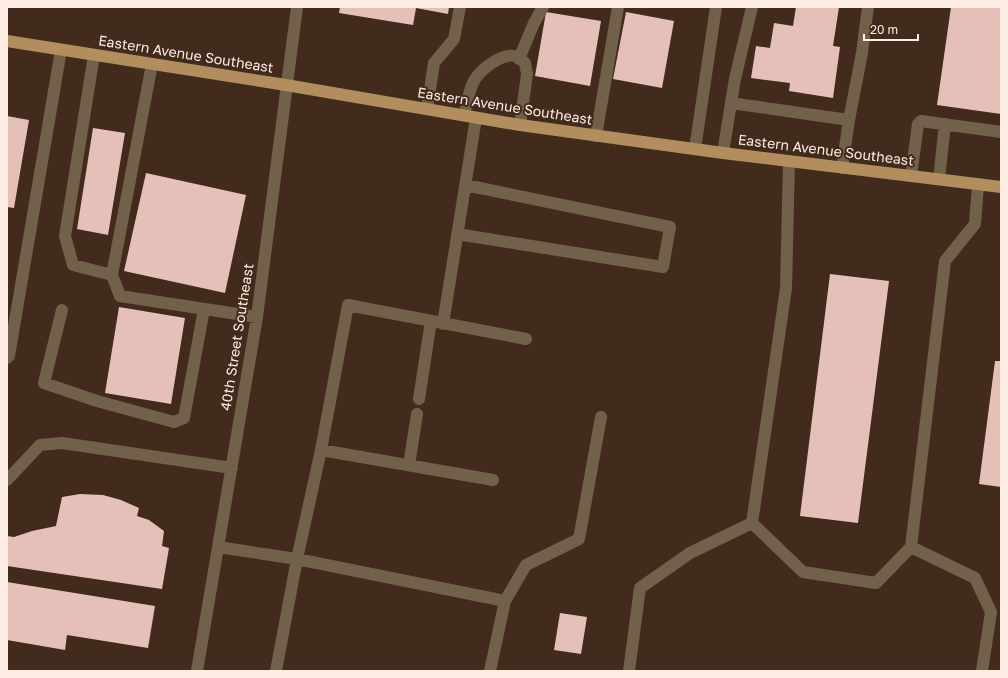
<svg xmlns="http://www.w3.org/2000/svg" width="1008" height="678" font-family="'Golos Text',sans-serif">
  <style>
    .building { fill: #e5c0b9 }
    .lines { fill: none; stroke-linecap: round; stroke-linejoin: round }
    .minor { stroke: #72614a; stroke-width: 12 }
    .major { stroke: #b28e5f; stroke-width: 12 }
    .labels { text-anchor: middle; stroke-width: 4; stroke-linejoin: round; paint-order: stroke }
    .street-label { font-size: 14px; fill: #fcece3; stroke: #422a1c }
  </style>
  <rect width="100%" height="100%" fill="#422a1c"/>
  <!-- building -->
  <path class="building" d="M340 7H449L448 14 416 8 413 25 339 13Z
    M796 7H839L833 46 840 47 833 98 789 91 790 83 751 78 756 46 770 48 774 23 793 26Z
    M951 7H1001V114L937 105Z
    M546 12 601 21 590 86 535 76Z
    M626 12 674 21 662 88 613 79Z
    M7 116 29 120 14 208 7 207Z
    M93 128 125 133 108 235 77 229Z
    M146 173 246 195 225 293 124 271Z
    M830 274 889 281 858 523 800 516Z
    M119 307 185 318 171 404 105 393Z
    M995 361H1001V487L979 484Z
    M80 494 103 495 121 500 139 508 137 516 149 520 164 531 162 546 169 548 162 589 7 566V536L14 537 32 531 56 526 62 497Z
    M7 582 155 606 148 648 67 635 65 650 7 640Z
    M560 613 587 617 581 654 554 650Z"/>
  <g class="lines">
    <!-- minor -->
    <path class="minor" d="M94 55 65 236 73 265 112 275
      M519 59 534 23 543 7
      M152 64 112 275 120 296 257 317
      M731 103 735 79 752 7
      M427 109 434 63 454 39 460 7
      M464 115C467 105 468 93 473 83 478 71 501 53 515 56 519 57 523 61 525 63L527 74 520 125
      M849 120 862 53 868 7
      M596 136 618 7
      M695 149 716 7
      M723 153 731 103 849 120 842 168
      M789 161 786 288 752 523 803 572 876 583 911 547 945 261 975 224 978 184
      M911 176 918 124 921 121 1001 132
      M939 179 945 124
      M457 234 663 267 670 227 465 185
      M62 310 44 383 97 401 174 422 184 418 204 309
      M443 324 476 118
      M7 358 9 356 61 50
      M419 399 431 321
      M321 450 493 480
      M409 465 417 414
      M7 480 40 445 62 443 232 468
      M218 547 297 559 321 450 348 305 526 339
      M911 547 975 578 991 612 982 671
      M197 671 257 317 297 7
      M276 671 297 559 505 601 526 565 579 539 601 417
      M490 671 505 601
      M629 671 640 588 690 553 752 523"/>
    <!-- major -->
    <path class="major" d="M7 41 286 85 520 125 723 153 1001 187"/>
  </g>
  <g class="labels">
    <!-- street labels -->
    <g class="street-label">
      <text transform="translate(186 54) rotate(9)" y="5">Eastern Avenue Southeast</text>
      <text transform="translate(505 106) rotate(9)" y="5">Eastern Avenue Southeast</text>
      <text transform="translate(826 150) rotate(7)" y="5">Eastern Avenue Southeast</text>
      <text transform="translate(237 337) rotate(-81)" y="5">40th Street Southeast</text>
    </g>
  </g>
  <!-- border -->
  <rect width="1008" height="678" fill="none" stroke="#fcece3" stroke-width="16"/>
  <!-- scale -->
  <path d="M864 34v6h54v-6" fill="none" stroke="#fcece3" stroke-width="2"/>
  <text x="870" y="34" font-size="12" fill="#fcece3" stroke="#422a1c" stroke-width="3" paint-order="stroke">20 m</text>
</svg>
